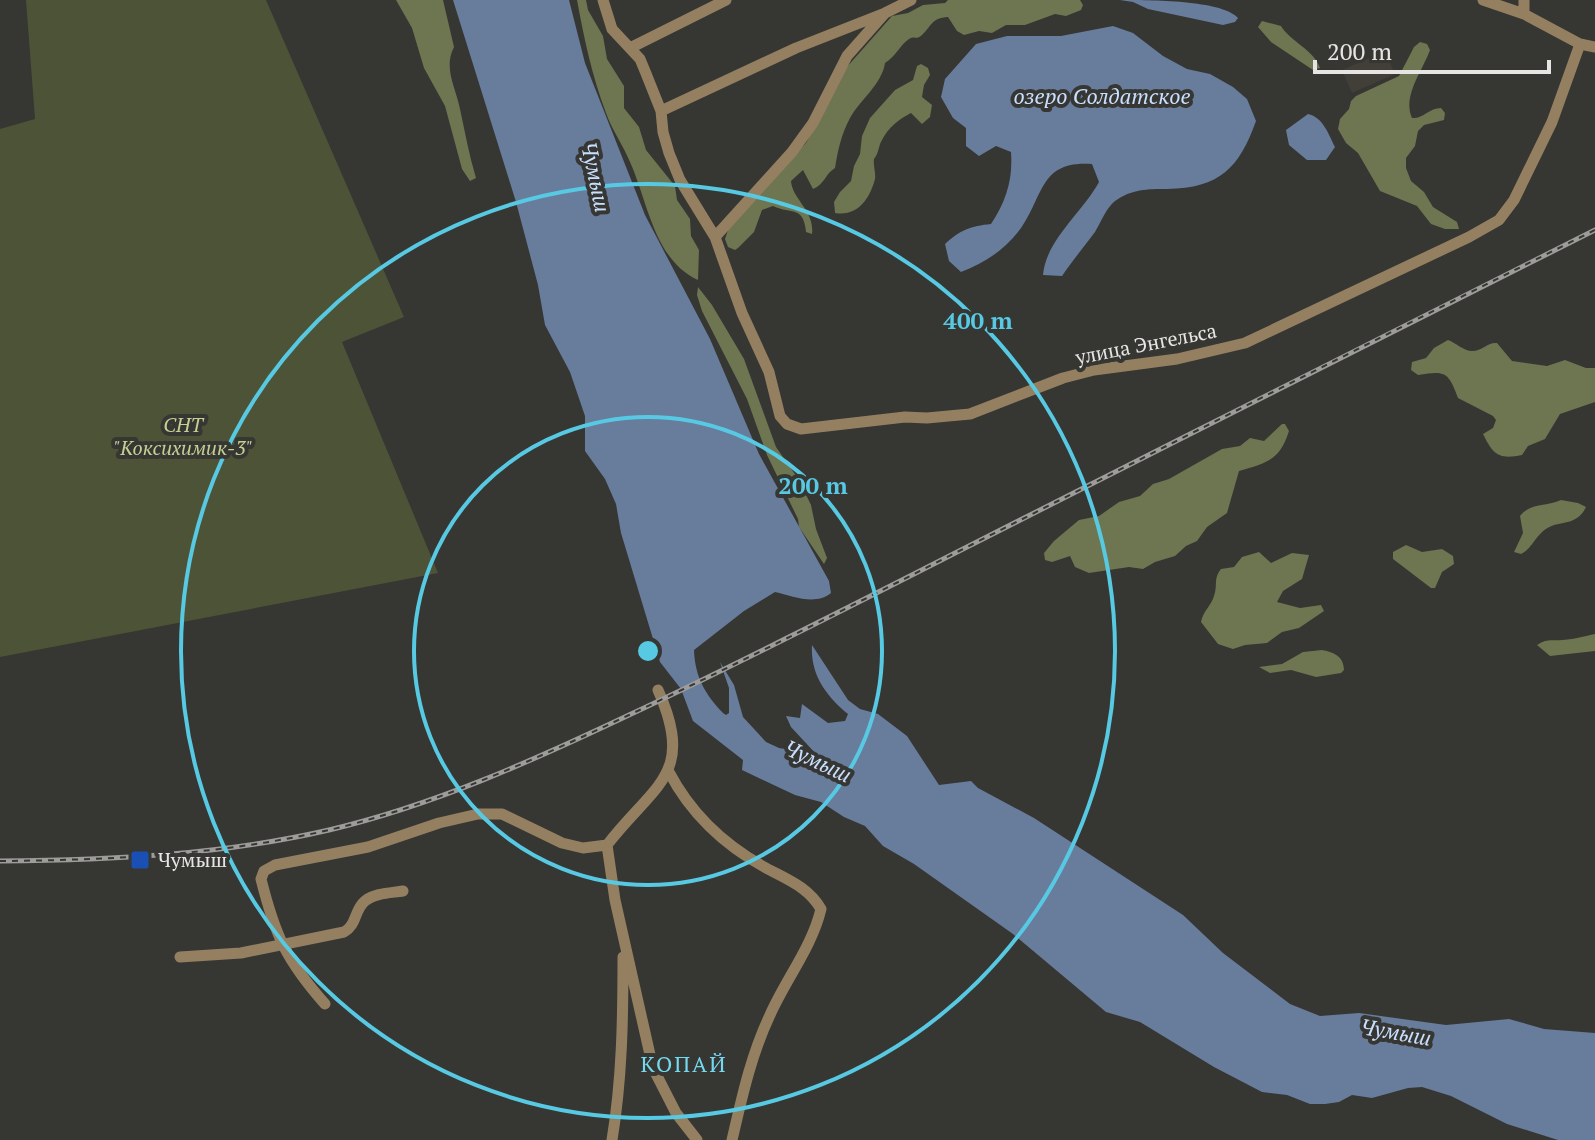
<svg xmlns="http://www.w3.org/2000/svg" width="1595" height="1140" font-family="'PT Serif',serif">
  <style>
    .built { fill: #413f37 }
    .green { fill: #4d5337 }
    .forest { fill: #6d7551 }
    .water { fill: #687c9c }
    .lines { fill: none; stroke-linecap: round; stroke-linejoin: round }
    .minor { stroke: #948061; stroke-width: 11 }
    .rail-casing { stroke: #9d9c9a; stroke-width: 5 }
    .rail { stroke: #363633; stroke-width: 2; stroke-dasharray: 6; stroke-linecap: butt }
    .ring { fill: none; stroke: #57c9e2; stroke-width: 4 }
    .transit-dot { fill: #1a4fb4; stroke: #363633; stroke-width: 3 }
    .labels { text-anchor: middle; stroke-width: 8; stroke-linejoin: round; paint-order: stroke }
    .street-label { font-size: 20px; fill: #e6e5e3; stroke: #363633 }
    .park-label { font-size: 20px; font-style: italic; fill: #c3d092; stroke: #363633 }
    .poi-label { font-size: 20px; fill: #e6e5e3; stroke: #363633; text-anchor: start }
    .water-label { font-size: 22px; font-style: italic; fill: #c9dfff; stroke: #363633 }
    .neighbourhood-label { font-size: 22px; letter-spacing: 2px; fill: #73d9f0; stroke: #363633 }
    .centre { fill: #57c9e2; stroke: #363633; stroke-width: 4 }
    .ring-label { font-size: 24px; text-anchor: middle; font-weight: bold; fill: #57c9e2; stroke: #363633; stroke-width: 8; stroke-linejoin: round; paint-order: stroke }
  </style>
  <rect width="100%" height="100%" fill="#363633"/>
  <!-- built -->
  <path class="built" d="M1385 51 1395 74 1352 93 1342 70Z"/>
  <!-- green -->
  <path class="green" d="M26 0H266L404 317 342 342 438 573 0 657V129L35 119Z"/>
  <!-- forest -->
  <path class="forest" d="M396 0H443L454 47C443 68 456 88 460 109 465 132 469 155 476 178L470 181 462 169 445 106 424 68 412 28Z
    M577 0H586L588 10 603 36 607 59 624 86V108L639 127 646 150 675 186 677 200 690 219 691 236 699 250 698 280C654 260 648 202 630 162 623 145 612 130 606 113 592 76 584 38 577 0Z
    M948 0H1080L1083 5 1081 10 1066 16 1055 14 1025 25H1006L992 33 979 31 964 35 957 31 948 17C931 18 932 26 922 35 915 41 916 35 909 39 900 45 896 56 885 63 882 84 860 100 850 118 841 135 838 150 835 168 825 174 825 184 813 189L803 170 791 181C792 199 815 211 812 234L806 232C803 205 792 215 773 206L762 210 754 232 738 248 735 250 728 247 725 239 730 224 806 143 846 68 892 16 908 13 923 5 945 3Z
    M1262 21 1281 26C1291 42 1314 50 1320 68L1313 70 1271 42 1258 27Z
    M1420 42 1427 44 1430 50C1423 70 1402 96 1412 118 1423 119 1429 108 1441 108L1445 113 1444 120 1424 125 1418 131 1415 146 1406 158V168L1411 181 1424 192 1433 207 1457 222 1459 229H1445L1431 224 1417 206 1380 191 1358 153 1346 143 1338 129 1340 119 1349 109 1351 101 1356 96 1399 76 1414 47Z
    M921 64 928 68 930 75 924 85 922 97 932 105 930 117 922 124 911 113C899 119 888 128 882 140 878 147 879 153 874 159 873 165 876 173 875 179 870 198 858 217 835 213L834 202 840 192 851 181 854 166 860 154 862 136 870 118 895 90 913 80 917 66Z
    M698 287 712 305 744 359 776 447 799 480 811 505 816 529 827 558 824 564 799 527 798 519 767 455 747 399 702 311 697 295Z
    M1448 340C1456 343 1464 351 1472 351 1483 351 1487 342 1497 343L1512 361 1547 366 1565 360 1586 368H1595V402L1560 414 1545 439 1528 446 1522 455C1498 460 1493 454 1483 434L1493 428 1496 420 1493 416 1458 398C1448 371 1445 371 1418 375L1411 370 1412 362 1426 358 1434 348Z
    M1282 424H1285L1289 431C1280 460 1267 463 1239 471L1227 513 1207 527 1197 541 1186 546 1175 556 1155 562 1143 569 1129 567 1089 573 1075 567 1070 556 1052 562 1045 560 1044 553 1054 541 1079 520 1099 516 1119 502 1140 496 1153 484 1169 479 1222 449 1240 446 1250 438 1264 441Z
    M1561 500 1578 503 1586 507C1579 522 1567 522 1554 525 1536 531 1534 548 1521 554L1514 552 1523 533 1520 516C1531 502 1546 507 1561 500Z
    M1406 545 1422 552 1442 549 1453 556 1454 564 1442 572 1435 588H1431L1393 559V552Z
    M1259 552 1271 563 1292 553 1309 555 1302 579 1283 591 1277 602 1300 608 1321 605 1324 611 1299 628 1282 632 1267 643 1245 645 1233 649 1218 644 1201 622C1203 611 1211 606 1214 596 1218 585 1213 579 1221 569L1234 567 1242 557Z
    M1595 634V651L1550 656 1537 645C1547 638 1551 641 1562 640 1570 640 1586 636 1595 634Z
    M1322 650C1333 652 1344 656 1344 670L1341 673 1316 677 1291 670 1270 673 1259 667 1282 664 1303 652Z"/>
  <!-- water -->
  <path class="water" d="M453 0H569L585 63 645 215 710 339 759 454 829 581 831 593C815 606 793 596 775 592L744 611 694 650C695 677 705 694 723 713L726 715 729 713V688L720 662 734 685 743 717 766 742 779 748 816 754 791 727 786 716 800 718 802 704 828 723 845 721 848 714C827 697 810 675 812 645L848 700 860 709 878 714 907 736 939 785 971 781 978 788 1034 818 1183 915 1223 953 1290 1004 1320 1016 1359 1013 1446 1025 1509 1019 1544 1029 1595 1033V1140H1558L1507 1124 1451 1096 1422 1087 1408 1088 1372 1098 1352 1095 1339 1102 1325 1104H1310L1287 1095 1262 1092 1214 1067 1140 1022 1106 1012 1013 934 914 864 883 846 865 826 844 817 821 802 795 795 742 770 743 760 693 721 681 689 660 662 621 533 616 504 605 479 585 451V416L570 372 545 325 538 285 516 202Z
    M1120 0C1150 0 1222 0 1238 18L1235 22 1223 25 1148 9 1133 2Z
    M1113 26 1133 33 1163 56 1187 69 1210 74 1233 87 1247 99 1256 121C1239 168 1220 188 1167 189 1147 189 1132 189 1115 201 1106 208 1101 222 1095 232 1084 247 1072 261 1062 276L1043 275C1046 240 1082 213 1099 182L1092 164C1040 160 1044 195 1021 228 1006 249 985 263 961 272L949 261 945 244C960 230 971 226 991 224 1006 201 1013 180 1011 152L996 146 979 156 966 146V128L953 118 941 97 945 79 976 44 1007 36H1061Z
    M1308 114C1323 117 1329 135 1335 147L1326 160H1307L1289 145 1286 130Z"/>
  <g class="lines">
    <!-- minor -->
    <path class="minor" d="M603 0 612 29 640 59 645 71 661 111 663 132 669 153 680 180 715 237 742 313 769 372 780 416 787 424 801 429 905 417 927 418 970 414 1063 378 1094 370 1177 359 1245 343 1469 237 1499 220 1514 200 1552 122 1580 44
      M1483 0 1524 14 1580 44 1595 47
      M1524 14V0
      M630 48 726 0
      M661 111 796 48 885 13 911 0
      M715 237 792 152 813 123 847 56 885 13
      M669 772C691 814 724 845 766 868 788 880 808 887 821 909 812 947 786 979 770 1015 751 1055 742 1097 732 1140
      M607 845 615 900 653 1068 676 1113 697 1140
      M180 957 241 953 344 932C357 925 354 910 365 901 375 893 391 893 403 891
      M325 1004C286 960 275 935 261 879L264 871 275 865 368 847 439 823 478 814H502L562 843 583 848 607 845C654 784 696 775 658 690
      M612 1140C622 1079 623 1020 623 957"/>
    <defs>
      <path id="rail" d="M0 861C111 860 221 855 329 830 434 805 532 761 629 715 742 662 853 605 965 548 1175 442 1384 335 1595 230"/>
    </defs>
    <!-- rail casing -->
    <use href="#rail" class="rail-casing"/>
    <!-- rail -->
    <use href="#rail" class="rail"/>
  </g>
  <!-- distance rings -->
  <g class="ring">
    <circle cx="648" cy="651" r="234"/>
    <circle cx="648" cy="651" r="467"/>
  </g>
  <!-- markers -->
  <rect class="transit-dot" x="130" y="850" width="20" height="20" rx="4"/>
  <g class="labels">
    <!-- street labels -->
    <g class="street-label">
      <text transform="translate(1146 344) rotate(-11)" y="7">улица Энгельса</text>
    </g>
    <!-- park labels -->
    <g class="park-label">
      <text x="183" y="432">СНТ<tspan x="183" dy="23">"Коксихимик-3"</tspan></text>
    </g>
    <!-- poi labels -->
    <g class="poi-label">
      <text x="158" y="867">Чумыш</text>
    </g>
    <!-- water labels -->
    <g class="water-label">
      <text x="1102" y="104">озеро Солдатское</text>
      <text transform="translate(596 177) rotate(78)" y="8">Чумыш</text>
      <text transform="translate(818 761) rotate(25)" y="8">Чумыш</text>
      <text transform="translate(1396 1032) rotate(10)" y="8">Чумыш</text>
    </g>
    <!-- neighbourhood labels -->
    <g class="neighbourhood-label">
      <text x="684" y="1072">КОПАЙ</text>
    </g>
  </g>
  <circle cx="648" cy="651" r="12" class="centre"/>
  <g class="ring-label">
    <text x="978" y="329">400 m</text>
    <text x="813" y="494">200 m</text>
  </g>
  <!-- scale -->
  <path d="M1315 60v12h234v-12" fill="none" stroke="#e6e5e3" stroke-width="4"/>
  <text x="1327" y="60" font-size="24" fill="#e6e5e3" stroke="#363633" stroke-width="6" paint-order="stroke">200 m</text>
</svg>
